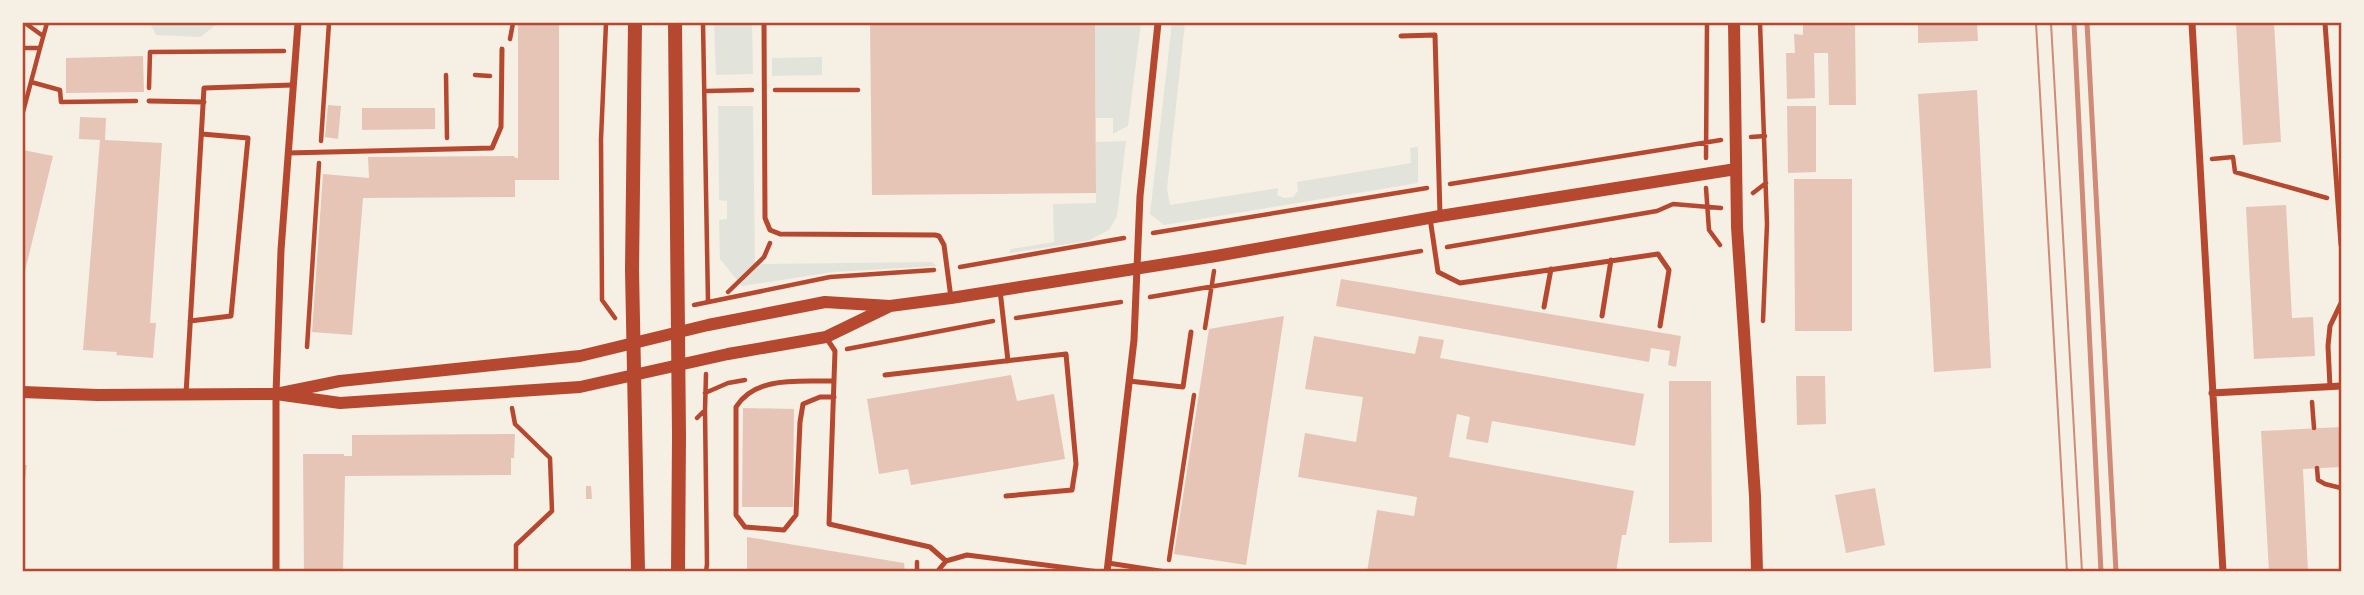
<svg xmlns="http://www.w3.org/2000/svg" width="2364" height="595" font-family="'Golos Text',sans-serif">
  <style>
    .green { fill: #e2e4dc }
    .building { fill: #e6c5b7 }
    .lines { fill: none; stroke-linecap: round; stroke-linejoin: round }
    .path { stroke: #b5482f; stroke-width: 4.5 }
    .service { stroke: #b5482f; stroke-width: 5 }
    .minor { stroke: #b5482f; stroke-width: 7 }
    .tertiary { stroke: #b5482f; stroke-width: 12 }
    .secondary { stroke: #b5482f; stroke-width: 14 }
    .tram { stroke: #cf8b77; stroke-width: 2 }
    .rail { stroke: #cf8b77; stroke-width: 5 }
    .neatline { fill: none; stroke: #b5482f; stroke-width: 2.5 }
  </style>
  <rect width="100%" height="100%" fill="#f6efe4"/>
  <!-- green -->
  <path class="green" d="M150 23H219L200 37 156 35Z
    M714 23H752L753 74 716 75Z
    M1095 23H1141L1128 126 1113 134V118H1096Z
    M1172 23H1185L1167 189 1170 205 1278 188 1277 195 1284 198 1293 197 1298 191 1297 182 1411 163 1410 148 1418 147V183L1164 225 1150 214Z
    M822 57V75L772 76V58Z
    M718 106H753L755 264 932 262 937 266 833 272 742 286 720 259 719 220 727 219V201L719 200Z
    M1126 141 1117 216 1109 230 1088 241 1009 253 1011 249 1054 242 1053 204 1096 203V142Z"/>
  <!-- building -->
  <path class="building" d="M518 23H559V180H515V197L363 198 352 335 312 332 323 174 369 178 368 157 514 156 515 158H518Z
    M870 23H1095L1096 193 872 195Z
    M1803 23H1855L1856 105H1829L1828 53H1814L1815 98 1787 99 1786 53H1795L1794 34 1803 35Z
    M1918 23H1977L1978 41 1918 43Z
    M2236 23H2274L2281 142 2243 145Z
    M143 56 144 92 66 93V58Z
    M1977 90 1991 368 1934 372 1918 94Z
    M328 105 341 106 338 139 325 137Z
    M1787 106H1816V172L1788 173Z
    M362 108H435V129L362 130Z
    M80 117 106 118 105 140 162 143 150 323H156L153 358 116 355 117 352 83 350 100 140 79 139Z
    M23 150 53 156 24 275H23Z
    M1794 179H1852V331H1795Z
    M2286 205 2292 318 2313 317 2315 356 2254 359 2246 207Z
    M1341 279 1681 336 1676 367 1668 365 1670 351 1651 348 1649 362 1336 306Z
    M1284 316 1246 565 1174 554 1209 329Z
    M1314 336 1415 354 1419 336 1444 340 1440 358 1644 394 1635 446 1492 421 1488 443 1466 439 1470 417 1457 414 1449 457 1634 491 1626 535H1622L1616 572H1367L1377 510 1414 516 1417 497 1298 477 1305 433 1356 442 1363 397 1305 389Z
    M1011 375 1017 401 1054 394 1065 459 911 485 908 469 879 474 867 399Z
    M1796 376H1825L1826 424 1797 425Z
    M1669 381H1711L1712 542 1669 543Z
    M743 408 794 409 793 507H742Z
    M2341 427V467L2303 469 2308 572H2269L2261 431Z
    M515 434 514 458H511V475L345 476 343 572H304L303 454H344V456H352V435Z
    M23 465H27L24 487H23Z
    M586 486H591L592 499H586Z
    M1875 488 1885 545 1846 553 1835 495Z
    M747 537 904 563 905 572H747Z"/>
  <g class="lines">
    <!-- path -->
    <path class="path" d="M25 23 43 36
      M606 23 601 139 602 300 615 318
      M703 23 708 302
      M1760 23 1767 224 1763 321
      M510 39 513 23
      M23 48H40L23 112
      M40 48 47 23
      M446 75 447 138
      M475 75 490 76
      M31 82 60 90 61 102 136 101
      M149 88 150 52 284 51
      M775 90H858
      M706 91 752 90
      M1751 137 1765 136
      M321 141 329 23
      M1706 158 1707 23
      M2212 159 2233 157 2235 172 2327 198
      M1450 184 1721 140
      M1706 188 1709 230 1720 245
      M1753 193 1766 183
      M1153 233 1427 188
      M1447 247 1657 211 1673 204 1721 208
      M960 267 1124 238
      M728 292 764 257 770 243
      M1150 297 1421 251
      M694 305 830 277 934 270
      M1016 318 1121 302
      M1205 328 1214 271
      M307 347 319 163
      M847 349 993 321
      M705 393 728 383 745 380
      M2312 402 2314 428
      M512 408 515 424 550 458 552 511 516 545V572
      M705 410 707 564 706 572
      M697 418 705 410 706 374
      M2317 468 2318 480 2325 484 2341 488
      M1169 560 1194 395
      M917 572V562"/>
    <!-- service -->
    <path class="service" d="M764 23 765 218 770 230 780 234 935 235 939 236 944 245 951 298
      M2325 23 2341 245
      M1401 36 1435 35 1440 215
      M149 101 204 102
      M288 153 492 148 501 127 502 49
      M1430 218 1438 272 1460 283 1658 254 1669 270 1660 326
      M1000 290 1008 361
      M1544 307 1551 269
      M1602 316 1611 260
      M190 321 231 316 248 138 202 134
      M827 339 835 351 829 524 930 547 946 561
      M885 375 1066 354 1076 464 1072 490 1006 496
      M1129 381 1183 387 1191 332
      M2330 387 2328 346 2330 326 2341 303
      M186 394 204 88 293 85
      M834 397H820L803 404 800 422 796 515 784 530 745 527 736 515V407C756 375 801 382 834 381
      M1108 563 1166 572
      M937 572 946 561 967 555 1099 572"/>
    <!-- minor -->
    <path class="minor" d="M2192 23 2223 572
      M2212 393 2341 386
      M276 572V394L281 250 298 23
      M1107 572 1134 340 1140 196 1158 23"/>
    <!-- tertiary -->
    <path class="tertiary" d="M1734 23 1737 227 1755 496 1757 572
      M23 392 97 395 276 394 340 403 580 387 728 354 826 337 890 306
      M276 394 340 381 580 356 708 325 825 302 890 306 951 298 1216 256 1440 216 1736 169"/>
    <!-- secondary -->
    <path class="secondary" d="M635 23 632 270 638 572
      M675 23 679 436 678 572"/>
    <!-- tram -->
    <path class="tram" d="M2036 23 2067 572
      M2051 23 2082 572"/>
    <!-- rail -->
    <path class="rail" d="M2074 23 2101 572
      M2087 23 2116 572"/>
  </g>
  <!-- border -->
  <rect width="2364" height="595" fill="none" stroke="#f6efe4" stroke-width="49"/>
  <rect x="24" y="24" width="2316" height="546" class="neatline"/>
</svg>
